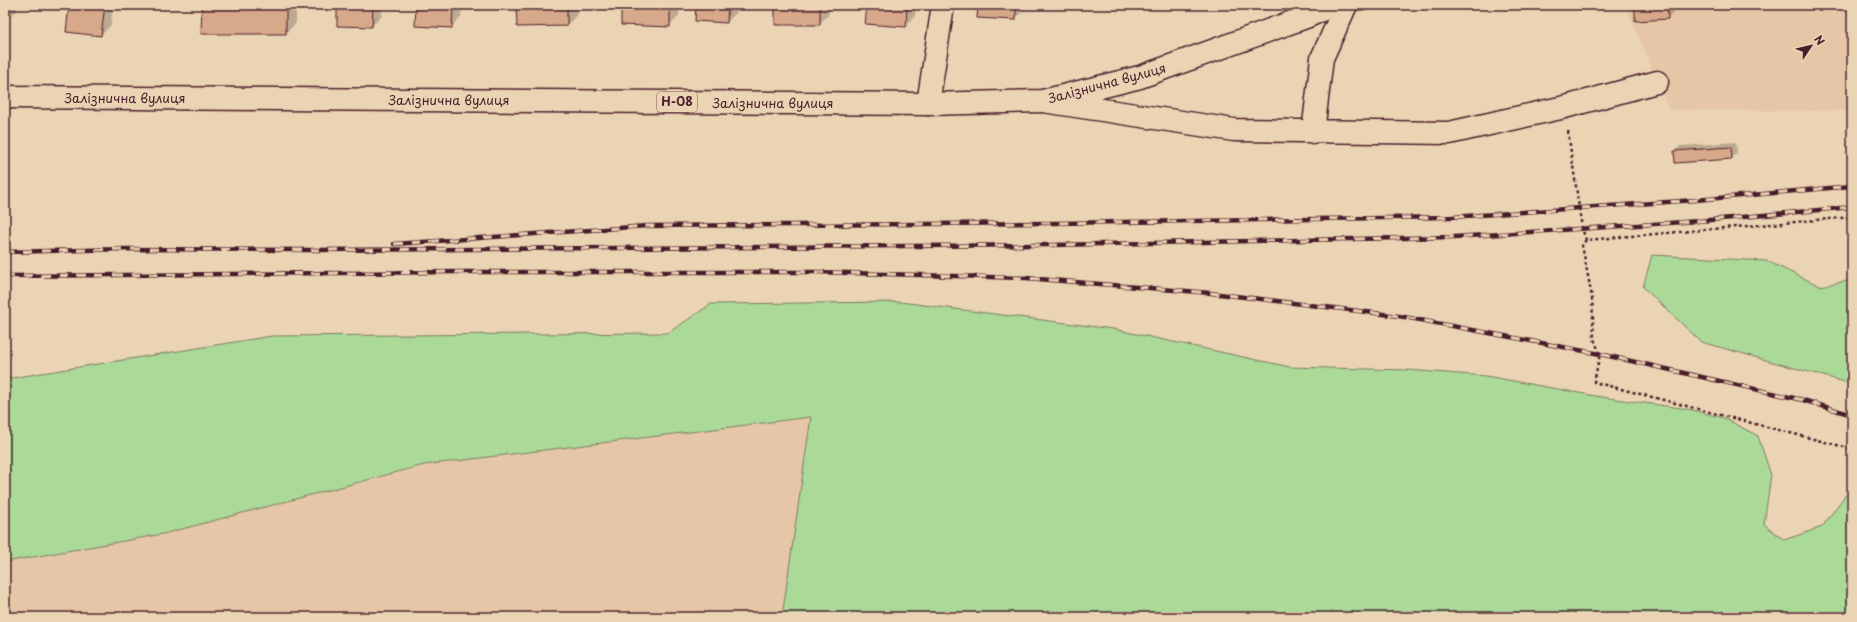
<svg xmlns="http://www.w3.org/2000/svg" width="1857" height="622" font-family="'Playpen Sans',sans-serif">
  <style>
    .built { fill: #e5c7a7 }
    .green { fill: #abd998; stroke: #7a7c62 }
    .shadow { fill: #0003 }
    .building { fill: #d7a889; stroke: #4a1f2b }
    .lines { fill: none; stroke-linecap: round; stroke-linejoin: round }
    .minor-casing { stroke: #4a1f2b; stroke-width: 25 }
    .major-casing { stroke: #4a1f2b; stroke-width: 25 }
    .path { stroke: #4a1f2b; stroke-width: 2.5; stroke-dasharray: 3 3; stroke-linecap: butt }
    .minor { stroke: #ebd4b4; stroke-width: 22 }
    .major { stroke: #ebd4b4; stroke-width: 22 }
    .rail-casing { stroke: #4a1f2b; stroke-width: 4.5 }
    .rail { stroke: #ebd4b4; stroke-width: 3; stroke-dasharray: 9; stroke-linecap: butt }
    .labels { text-anchor: middle; stroke-width: 3; stroke-linejoin: round; paint-order: stroke }
    .shield { fill: #ebd4b4; stroke: #7a5554; stroke-width: 1 }
    .shield-label { font-size: 12px; font-weight: bold; fill: #4a1f2b }
    .street-label { font-size: 13px; fill: #4a1f2b; stroke: #ebd4b4 }
  </style>
  <rect width="100%" height="100%" fill="#ebd4b4"/>
  <filter id="ink" filterUnits="userSpaceOnUse"><feTurbulence type="fractalNoise" baseFrequency=".025" numOctaves="2"/><feDisplacementMap in="SourceGraphic" scale="8" xChannelSelector="R" yChannelSelector="G"/><feConvolveMatrix kernelMatrix="1 2 1 2 8 2 1 2 1" color-interpolation-filters="sRGB"/></filter>
  <g filter="url(#ink)">
    <!-- built -->
    <path class="built" d="M1625 5H1852V111L1669 110Z
      M668 333 1852 609V617H5V379L272 336Z"/>
    <!-- green -->
    <path class="green" d="M1652 255 1767 261 1820 286 1852 280V384L1701 342 1643 287Z
      M900 302 1113 329 1290 367 1408 370 1486 376 1601 397 1688 409 1724 418 1758 436 1771 475 1764 524 1784 540 1822 527 1852 486V617H782L811 417 424 465 163 534 5 562V379L272 336 668 333 711 304Z"/>
    <!-- shadow -->
    <path class="shadow" d="M5 5H17V10L7 20H5Z
      M70 5H113L111 25 101 35Z
      M203 5H296V23L286 33Z
      M338 5H382V16L372 26Z
      M417 5H462L461 17 451 27Z
      M517 5H577V15L567 25Z
      M622 5H679V16L669 26Z
      M697 5H737V12L727 22Z
      M776 5H829V14L819 24Z
      M868 5H916L915 16 905 26Z
      M979 5H1025V9L1015 19Z
      M1636 5H1677V8L1667 18Z
      M1736 142 1737 153 1732 158 1675 151 1680 146Z"/>
    <!-- building -->
    <path class="building" d="M5 5H8L7 21H5Z
      M69 5H105L101 36 66 32Z
      M202 5H286V34H201Z
      M337 5H373L372 27 337 26Z
      M416 5H453L452 28 415 26Z
      M516 5H567V26L517 27Z
      M621 5H670V27L621 25Z
      M696 5H728L727 23 695 21Z
      M775 5H820V25H775Z
      M867 5H907L906 27 865 24Z
      M978 5H1016V20L977 18Z
      M1635 5H1667L1668 19 1635 21Z
      M1731 147 1732 159 1675 163 1674 151Z"/>
    <g class="lines">
      <defs>
        <path id="minor" d="M1043 101 1234 130 1449 133 1565 107 1657 82
          M928 104 943 5
          M1313 132 1322 58 1346 5"/>
        <path id="major" d="M5 97 928 104 1043 101 1140 77 1306 17 1333 5"/>
      </defs>
      <!-- minor casing -->
      <use href="#minor" class="minor-casing"/>
      <!-- major casing -->
      <use href="#major" class="major-casing"/>
      <!-- path -->
      <path class="path" d="M1568 131 1582 228 1586 240 1852 217
        M1586 240 1582 245 1592 297 1594 339 1600 354 1594 382 1852 449"/>
      <!-- minor -->
      <use href="#minor" class="minor"/>
      <!-- major -->
      <use href="#major" class="major"/>
      <defs>
        <path id="rail" d="M394 244 647 226 1055 223 1452 217 1696 200 1852 186
          M5 252 125 249 314 250 1052 245 1454 237 1699 221 1852 207
          M5 276 460 272H816L1026 278 1211 293 1399 316 1600 354 1803 400 1852 415"/>
      </defs>
      <!-- rail casing -->
      <use href="#rail" class="rail-casing"/>
      <!-- rail -->
      <use href="#rail" class="rail"/>
    </g>
  </g>
  <g class="labels">
    <!-- shield labels -->
    <rect class="shield" x="657" y="92" width="40" height="20" rx="3"/>
    <g class="shield-label">
      <text x="677" y="106">Н-08</text>
    </g>
    <!-- street labels -->
    <g class="street-label">
      <text transform="translate(1107 83) rotate(-15)" y="5">Залізнична вулиця</text>
      <text x="125" y="103">Залізнична вулиця</text>
      <text x="449" y="105">Залізнична вулиця</text>
      <text x="773" y="108">Залізнична вулиця</text>
    </g>
  </g>
  <!-- margin -->
  <rect width="1857" height="622" fill="none" stroke="#ebd4b4" stroke-width="20"/>
  <rect x="10" y="10" width="1837" height="602" fill="none" stroke="#4a1f2b" stroke-width="1.5" filter="url(#ink)"/>
  <!-- north arrow -->
  <g transform="translate(1811 46) rotate(55)" stroke="#ebd4b4" stroke-width="3" paint-order="stroke">
  <path d="M0-3L7 15L0 10L-7 15Z" fill="#4a1f2b"/>
  <text y="-6" font-size="11" font-weight="bold" text-anchor="middle" fill="#4a1f2b">N</text>
  </g>
</svg>
